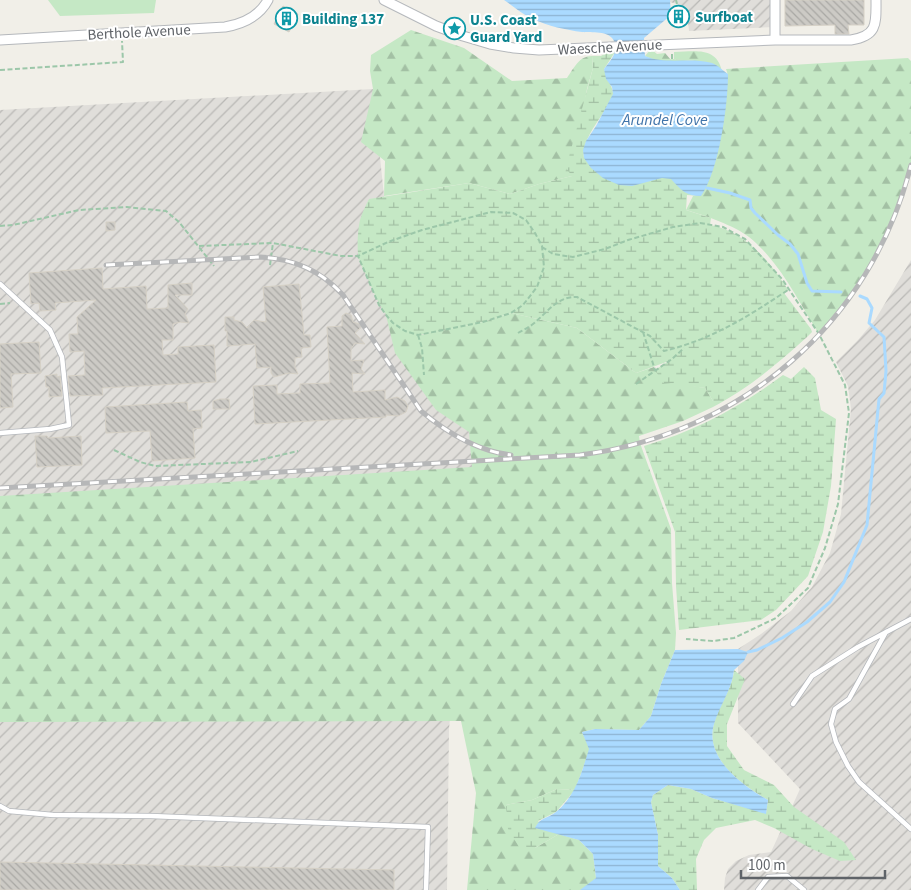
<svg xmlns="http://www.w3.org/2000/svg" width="911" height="890" font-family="'Source Sans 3',sans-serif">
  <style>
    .industrial { fill: url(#industrial-furrows) }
    .grass { fill: #c5e8c5 }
    .forest { fill: url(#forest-firs) }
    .wetland { fill: url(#wetland-marsh) }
    .water { fill: url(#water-rules) }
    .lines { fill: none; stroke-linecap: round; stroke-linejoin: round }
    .stream { stroke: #aadaff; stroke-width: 3 }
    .building { fill: url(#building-back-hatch); stroke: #d6d1c6 }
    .service-casing { stroke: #b5b8bc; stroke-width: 6 }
    .minor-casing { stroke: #b5b8bc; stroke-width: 11 }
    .path { stroke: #9cc7a9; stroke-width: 2; stroke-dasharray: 5 2.5; stroke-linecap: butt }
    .service { stroke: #fff; stroke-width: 4.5 }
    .minor { stroke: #fff; stroke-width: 9 }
    .rail-casing { stroke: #b6b7b8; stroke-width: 5 }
    .rail { stroke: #fff; stroke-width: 3; stroke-dasharray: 9; stroke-linecap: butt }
    .labels { text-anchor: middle; stroke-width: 4; stroke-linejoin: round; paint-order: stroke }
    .culture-label { font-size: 15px; font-weight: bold; fill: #0d838f; stroke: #fff; text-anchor: start }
    .street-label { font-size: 15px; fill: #5f6368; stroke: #fff }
    .water-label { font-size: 16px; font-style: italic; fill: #4174aa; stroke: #fff }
  </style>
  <defs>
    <pattern id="industrial-furrows" width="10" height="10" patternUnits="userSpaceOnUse" patternTransform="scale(1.25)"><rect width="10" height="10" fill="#e0deda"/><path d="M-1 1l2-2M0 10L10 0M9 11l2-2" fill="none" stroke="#b9b8b5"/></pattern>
    <pattern id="forest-firs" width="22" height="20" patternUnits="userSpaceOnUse" patternTransform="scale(1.25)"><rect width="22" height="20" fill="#c5e8c5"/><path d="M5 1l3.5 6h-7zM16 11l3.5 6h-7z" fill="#a3c0a4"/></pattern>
    <pattern id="wetland-marsh" width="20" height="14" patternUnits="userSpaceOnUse" patternTransform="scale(1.25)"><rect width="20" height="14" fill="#c5e8c5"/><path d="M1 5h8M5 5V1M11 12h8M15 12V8" fill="none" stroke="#a3c0a4"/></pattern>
    <pattern id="water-rules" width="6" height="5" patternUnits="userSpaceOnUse" patternTransform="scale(1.25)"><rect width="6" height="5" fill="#aadaff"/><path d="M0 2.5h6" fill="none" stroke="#8eb4d2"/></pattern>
    <pattern id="building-back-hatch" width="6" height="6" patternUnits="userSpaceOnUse" patternTransform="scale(1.25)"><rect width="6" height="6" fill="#cccac5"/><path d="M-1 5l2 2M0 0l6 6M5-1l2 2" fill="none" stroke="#a9a8a4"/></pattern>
  </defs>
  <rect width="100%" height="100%" fill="#f1efe8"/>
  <!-- industrial -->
  <path class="industrial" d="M670 0H775V27L689 31 687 12 677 4 670 2Z
    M373 89 384 196 476 438 449 729 447 890H0V110Z
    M911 260V890H724L725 878 728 869 736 861 749 855 771 852 800 789 738 723V649L761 634 791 611 812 587 830 553 841 514 851 409 848 386 836 362 858 340 875 320Z"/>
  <!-- grass -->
  <path class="grass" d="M48 0H156L154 13 60 16Z"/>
  <!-- forest -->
  <path class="forest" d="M411 30 464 48 512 81 567 78C574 68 579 56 592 56L593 68 587 89 572 176 539 184 510 194 469 183 384 196 385 161 361 142 373 89 370 71 371 55Z
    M651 49 657 54 665 53 671 60H653L645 56Z
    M674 52C695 52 716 46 722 71 710 60 690 61 674 59Z
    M908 58 911 61V165C899 212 878 259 849 298 840 310 829 322 819 334 798 301 780 262 749 237 735 226 704 215 686 210L693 196H701L728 75 726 69Z
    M511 313 577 328 636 373 654 367 655 370 687 385 705 388 713 401V407L683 421 639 436 640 443 671 529 672 583 676 633 675 650 661 684 651 716 639 730 595 729 582 732 590 749 575 790 557 789 532 800 506 805 535 848 559 834 579 840 593 854 596 878 583 890H467L476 793 461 721 0 722V496L472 467 469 432 436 410 395 353 386 315 393 323 422 335 483 322Z"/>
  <!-- wetland -->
  <path class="wetland" d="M607 52H615L604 69C606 75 614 91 613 94 613 98 609 102 608 105 599 121 581 141 584 158L661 60 674 59 712 63 728 74C728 103 717 174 701 196L687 195 686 210 711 218 710 225C743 230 771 262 788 290L784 293 811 329 812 332 807 337C776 365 749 388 713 407V401L705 388 663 383 655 370 669 361 636 373 577 328 511 313 483 322 428 334C393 339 379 305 368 279 365 272 359 262 358 254 357 244 358 229 360 220 362 213 366 205 369 199L469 183 510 194 539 184 572 176 566 168 593 68 592 56H601Z
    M804 367 815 378 821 410 836 419 831 486 823 532 808 576 776 610 761 620 679 630 676 586 675 532 644 446C696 431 740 407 783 375L791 379Z
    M734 670 745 679 727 724V746L744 770 774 785 794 807 844 842 856 860 840 861 812 849 774 828 755 820 716 828 704 840 696 859 697 890H680L672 878 658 866V835L651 802 653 795 668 785 691 789 712 798 766 813 768 800C743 786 707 760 713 728 717 707 732 691 734 670Z
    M557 789 575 790 556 812 538 821 549 831 559 834 535 848 519 847 508 829 506 805 532 800Z"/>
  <!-- water -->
  <path class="water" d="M504 0H670L671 15 644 38 645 56C665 65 691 57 712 63 718 65 723 71 728 74 728 105 719 171 701 196 686 196 681 190 671 179L662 178 632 186 619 185 603 178 591 168 584 158 583 150 586 141 596 126 613 94 612 87 606 79 604 69C610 61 619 52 614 41 609 30 591 33 582 32 566 30 548 26 533 19 523 15 513 6 504 0Z
    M738 649 748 652 744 661 734 670C732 690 720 704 714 724 704 758 743 786 768 800L766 814 712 798 691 789 668 785 653 795 651 802 658 835V866L672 878 680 890H580L596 878 593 854 579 840 535 828C540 817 547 819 556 812 576 796 582 771 589 749L582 732 595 729 639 730 651 716 661 684 675 650Z"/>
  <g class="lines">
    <!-- stream -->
    <path class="stream" d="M707 188 730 193 750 200 751 208 755 213 778 235 790 244 798 254 807 283 812 291 841 292
      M748 652 757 650 782 638 807 622 830 602 844 582 867 525 879 399 884 393 886 371 884 337 869 323 872 308 867 299 860 296"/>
  </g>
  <!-- building -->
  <path class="building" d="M785 0H864V25H848L849 34H835V25L785 26Z
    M283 6 298 14 289 32 274 24Z
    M106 222H115V230L106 231Z
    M102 268 103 289 146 286 147 309 168 308V285L192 283V295H175L188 309 185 314 189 323 180 322 173 324V340H162L163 355 178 354V347L214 345 216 382 102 388 103 395 70 396 68 376 85 375 84 351 70 352 69 334H78L77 317 96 300 55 303 56 310 40 311 39 303 31 304 29 273Z
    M299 284 304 335H310L311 347 301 348 302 357 295 358V367L298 374 289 373 274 377 271 373V367L257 368 255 344 227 346V331H225V317H234V320L242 322 247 328 254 320 266 322 263 287Z
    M346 313 351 315 353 322 363 325 355 333 365 344 355 343 351 349V361L364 360 361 369 365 374 352 373 353 392 385 390V400L397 397 405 401 408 406 406 412 398 416 386 415V417L255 424 253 386 277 385V394L300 393V384L330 383 327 327 342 326V316Z
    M39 342 41 373 11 374 13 407 0 408V344Z
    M57 374V377L60 376 62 396 49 397V387H46L45 376Z
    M220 399H229L230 409H213V401Z
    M187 402 188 411 201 410 202 428 193 429 195 458 152 461 150 431 106 433 105 407Z
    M35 436H47L48 438 81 436 82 465 37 467Z
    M0 862 394 870V890H0Z"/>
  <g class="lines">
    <defs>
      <path id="service" d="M0 284 50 330 62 357 69 425 50 429 0 433
        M886 632 849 699 835 709 831 724 836 742 848 766 859 782 911 829
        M793 704 812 676 858 647 911 619
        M0 806 9 811 53 815 151 816 428 827 426 890
        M758 890 768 877 787 876 804 890"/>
      <path id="minor" d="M384 0 436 26 463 36 490 44 514 48 539 50 775 40V0
        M0 40 225 27C242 24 259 17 268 0
        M775 40H851C878 36 876 23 876 0"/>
    </defs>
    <!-- service casing -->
    <use href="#service" class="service-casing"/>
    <!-- minor casing -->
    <use href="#minor" class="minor-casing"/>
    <!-- path -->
    <path class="path" d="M676 0 677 4
      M672 54V60
      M0 70 123 62 122 41
      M0 226 13 225 79 210 127 207 166 211 179 222 214 266
      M199 246 273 243 341 256H358L388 242 422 230 491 212 513 213 526 220 535 233 542 246 544 267 537 287 523 305 511 313 483 322 418 335 405 331 393 323 386 315 379 305 358 256
      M542 247 553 254 573 257 605 249 628 240 673 227 700 223 723 227 745 239 782 279 819 334 845 385 849 413 838 504 825 548 808 588 776 618 734 638 713 641 686 639
      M270 265 273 243
      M0 304 10 303
      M643 332 655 370
      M518 333C523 330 528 328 533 324 547 313 557 296 577 297L650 336 664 351C713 339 747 317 788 290
      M418 335 422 348 424 375
      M636 384 672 359 684 348
      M114 450 140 462 155 466 251 462 298 451"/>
    <!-- service -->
    <use href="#service" class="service"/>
    <!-- minor -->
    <use href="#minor" class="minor"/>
    <defs>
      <path id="rail" d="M106 265 260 257C294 259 320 270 343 295L421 411C446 432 477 451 511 455
        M0 488 580 455C741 434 871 324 911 165"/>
    </defs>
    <!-- rail casing -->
    <use href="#rail" class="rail-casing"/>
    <!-- rail -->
    <use href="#rail" class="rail"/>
  </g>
  <!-- icons -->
  <defs>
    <symbol id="building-ring" viewBox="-11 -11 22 22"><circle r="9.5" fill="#fff" stroke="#0f9aa8" stroke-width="1.5"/><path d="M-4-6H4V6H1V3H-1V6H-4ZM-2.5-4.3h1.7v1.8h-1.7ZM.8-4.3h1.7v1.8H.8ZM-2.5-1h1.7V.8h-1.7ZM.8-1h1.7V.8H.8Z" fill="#0f9aa8"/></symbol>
    <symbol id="sight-ring" viewBox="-11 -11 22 22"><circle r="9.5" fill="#fff" stroke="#0f9aa8" stroke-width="1.5"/><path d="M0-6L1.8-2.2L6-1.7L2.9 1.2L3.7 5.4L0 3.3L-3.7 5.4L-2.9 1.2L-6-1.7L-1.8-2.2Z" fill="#0f9aa8"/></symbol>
  </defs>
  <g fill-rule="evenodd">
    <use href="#building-ring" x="666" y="4" width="25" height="25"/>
    <use href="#building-ring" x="274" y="6" width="25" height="25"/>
    <use href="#sight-ring" x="442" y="16" width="25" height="25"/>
  </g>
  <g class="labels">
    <!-- culture labels -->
    <g class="culture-label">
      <text x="695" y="22">Surfboat</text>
      <text x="302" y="24">Building 137</text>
      <text x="470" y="25">U.S. Coast<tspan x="470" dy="17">Guard Yard</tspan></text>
    </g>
    <!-- street labels -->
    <g class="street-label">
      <text transform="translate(139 32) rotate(-3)" y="5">Berthole Avenue</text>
      <text transform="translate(610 47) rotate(-3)" y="5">Waesche Avenue</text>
    </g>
    <!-- water labels -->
    <g class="water-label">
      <text x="665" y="125">Arundel Cove</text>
    </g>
  </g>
  <!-- scale -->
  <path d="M741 870v8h144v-8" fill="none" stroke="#5f6368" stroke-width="2.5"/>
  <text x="748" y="870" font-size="15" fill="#5f6368" stroke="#ffffff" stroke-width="4" paint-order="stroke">100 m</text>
</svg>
